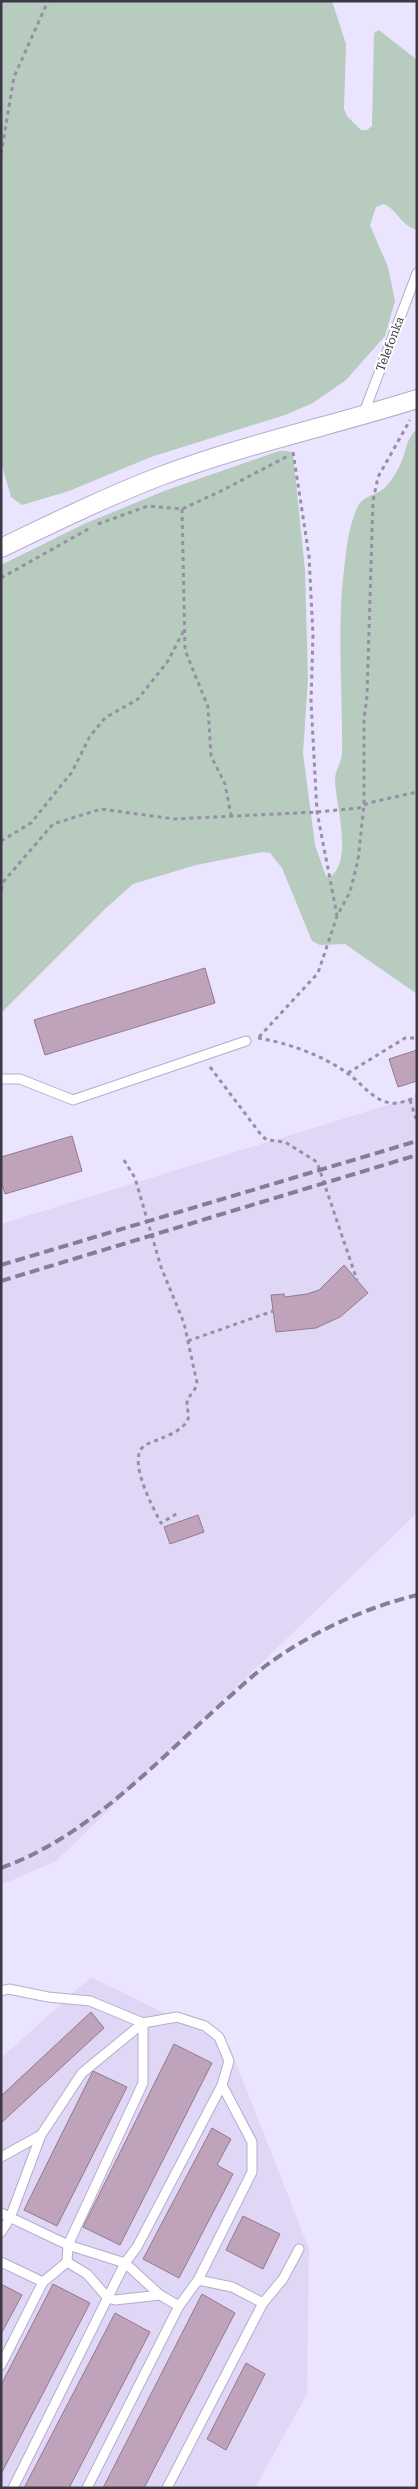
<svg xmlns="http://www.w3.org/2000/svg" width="418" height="2489" viewBox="0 0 418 2489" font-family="'Roboto Serif',serif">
<rect width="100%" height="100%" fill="#ebe4fe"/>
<!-- built -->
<g fill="#e0d7f6">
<path d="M 417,1096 L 417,1513 L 56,1861 L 1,1885 L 1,1224 Z"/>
<path d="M 91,1977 L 229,2045 L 309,2249 L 307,2394 L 255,2488 L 1,2488 L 1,2058 Z"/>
</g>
<!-- green -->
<g fill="#b7ccbf">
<path d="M 1,1 L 332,1 L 346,44 L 344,109 L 347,116 L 361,130 L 367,130 L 372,126 L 374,33 L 379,30 L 417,60 L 417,230 C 399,224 399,211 384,204 L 376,207 L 370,225 L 388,267 L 395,301 L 385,336 L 346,380 L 313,403 L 285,415 L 151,457 L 69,491 L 22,505 L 11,497 L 1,462 Z"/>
<path d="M 417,429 L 417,994 L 345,944 L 320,945 L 312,941 L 282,868 L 270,853 L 263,852 L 196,865 L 133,884 L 105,909 L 1,1013 L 1,565 L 84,524 L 164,491 L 279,451 L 288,451 L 293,454 L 305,570 L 308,679 L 303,753 L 315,845 L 326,876 L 330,877 C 354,860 335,803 335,779 C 335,770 342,762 342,753 C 343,689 336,626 345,561 C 347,542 350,523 358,506 C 363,496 374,496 382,490 C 389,485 394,476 398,469 C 406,456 405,439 417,429 Z"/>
</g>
<!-- building -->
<g fill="#bfa3ba" stroke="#93798e">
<path d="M 205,968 L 215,1003 L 45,1055 L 34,1020 Z"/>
<path d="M 417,1050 L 417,1081 L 398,1087 L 389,1059 Z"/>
<path d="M 72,1136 L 82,1171 L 5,1194 L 1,1180 L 1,1157 Z"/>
<path d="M 344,1265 L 368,1293 L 340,1317 L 316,1328 L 276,1332 L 271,1295 L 284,1294 L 285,1297 L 307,1294 L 319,1290 Z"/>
<path d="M 198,1515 L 204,1532 L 170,1544 L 164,1527 Z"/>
<path d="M 91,2012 L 104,2028 L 1,2123 L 1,2096 Z"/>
<path d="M 174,2044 L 212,2063 L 120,2245 L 83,2227 Z"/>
<path d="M 93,2071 L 127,2087 L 57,2226 L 24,2210 Z"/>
<path d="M 212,2128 L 231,2139 L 217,2165 L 233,2174 L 179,2278 L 143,2259 Z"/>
<path d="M 243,2216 L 280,2234 L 263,2269 L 226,2250 Z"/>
<path d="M 1,2284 L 22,2295 L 1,2334 Z"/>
<path d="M 53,2284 L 90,2303 L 1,2474 L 1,2385 Z"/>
<path d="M 202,2294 L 235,2313 L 144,2488 L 103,2488 Z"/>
<path d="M 115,2313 L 150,2332 L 69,2488 L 24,2488 Z"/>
<path d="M 246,2363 L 265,2374 L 226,2450 L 207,2439 Z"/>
</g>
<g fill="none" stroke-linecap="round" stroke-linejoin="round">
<!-- lane casing -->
<g stroke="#b5accb" stroke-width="11">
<g id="lane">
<path d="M 363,415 L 417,273"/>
<path d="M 1,1079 L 20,1079 L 73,1100 L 246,1041"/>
<path d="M 1,1991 L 9,1989 L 48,1997 L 90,2001 L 143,2023 L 177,2017 L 205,2026 L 219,2037 L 229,2061 L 222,2085 L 137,2247 L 125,2263 L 13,2488"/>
<path d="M 1,2157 L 41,2135 L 82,2073 L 143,2023"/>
<path d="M 1,2213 L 68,2245 L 125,2263 L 160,2295 L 179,2306"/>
<path d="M 1,2232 L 10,2218 L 41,2135"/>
<path d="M 1,2262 L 43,2282"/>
<path d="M 67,2262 L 87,2274 L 108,2298 L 115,2300 L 160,2295"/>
<path d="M 198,2280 L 232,2287 L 263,2303"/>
<path d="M 1,2365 L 43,2282 L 67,2262 L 68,2245 L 143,2083 L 143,2023"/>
<path d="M 87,2488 L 179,2306 L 198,2280 L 252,2172 L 252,2142 L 222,2085"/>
<path d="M 167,2488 L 263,2303 L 283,2279 L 299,2249"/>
</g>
</g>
<!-- street casing -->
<g stroke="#b5accb" stroke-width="20">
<path id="street" d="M 1,548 C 53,523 104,498 158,477 C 242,445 331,426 417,399"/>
</g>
<!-- path -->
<g stroke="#9590a3" stroke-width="3" stroke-dasharray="4 4" stroke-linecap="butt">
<path d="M 1,154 L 14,77 L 48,1"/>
<path d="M 293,452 L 309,556 L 313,635 L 311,701 L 317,812 L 337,915"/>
<path d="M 182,509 L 185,650 L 208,707 L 211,756 L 225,784 L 231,815"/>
<path d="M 98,524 L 148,506 L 182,509 L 221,491 L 288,456"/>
<path d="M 1,578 L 90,528"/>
<path d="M 1,841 L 31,823 L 72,772 L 90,736 L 105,718 L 138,699 L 168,661 L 184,630"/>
<path d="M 1,890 L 4,881 L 53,824 L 101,809 L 174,819 L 317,812 L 359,808 L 368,803 L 417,792"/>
<path d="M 259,1037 L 318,973 L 337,916 L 350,892 L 358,860 L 364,805 L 364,719 L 367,696 L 373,501 L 378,477 L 410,420"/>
<path d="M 258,1038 C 288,1043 322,1055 347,1073 C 361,1082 373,1101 391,1103 C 399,1104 410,1100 417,1096"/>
<path d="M 210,1067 L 262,1136 L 267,1140 L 285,1142 L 317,1162 L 357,1280"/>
<path d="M 348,1073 L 405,1038 L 417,1038"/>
<path d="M 410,1100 L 417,1122"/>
<path d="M 124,1160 L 135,1178 L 161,1267 L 184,1323 L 197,1383 C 196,1391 188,1395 187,1403 C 186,1409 191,1415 187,1421 C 183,1429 170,1435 162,1438 C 156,1441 146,1443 142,1448 C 129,1463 153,1508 161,1523 L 178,1513"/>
<path d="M 188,1341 L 273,1311"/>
</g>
<!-- lane -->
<use href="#lane" stroke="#fff" stroke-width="9"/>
<!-- street -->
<use href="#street" stroke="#fff" stroke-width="18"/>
<!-- rail -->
<g stroke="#837f91" stroke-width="4" stroke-dasharray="10 5" stroke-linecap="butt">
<path d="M 1,1265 L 417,1141"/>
<path d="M 1,1281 L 417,1155"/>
<path d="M 1,1868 C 87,1837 151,1767 218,1707 C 233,1694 248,1679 264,1667 C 310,1633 361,1609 417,1595"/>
</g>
</g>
<g text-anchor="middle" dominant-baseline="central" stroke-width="4" stroke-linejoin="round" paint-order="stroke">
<!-- street labels -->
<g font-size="12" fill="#3c3946" stroke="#fff">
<text transform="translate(390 344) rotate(-69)">Telefonka</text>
</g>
</g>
<!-- border -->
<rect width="418" height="2489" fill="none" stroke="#3c3946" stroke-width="5"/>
</svg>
